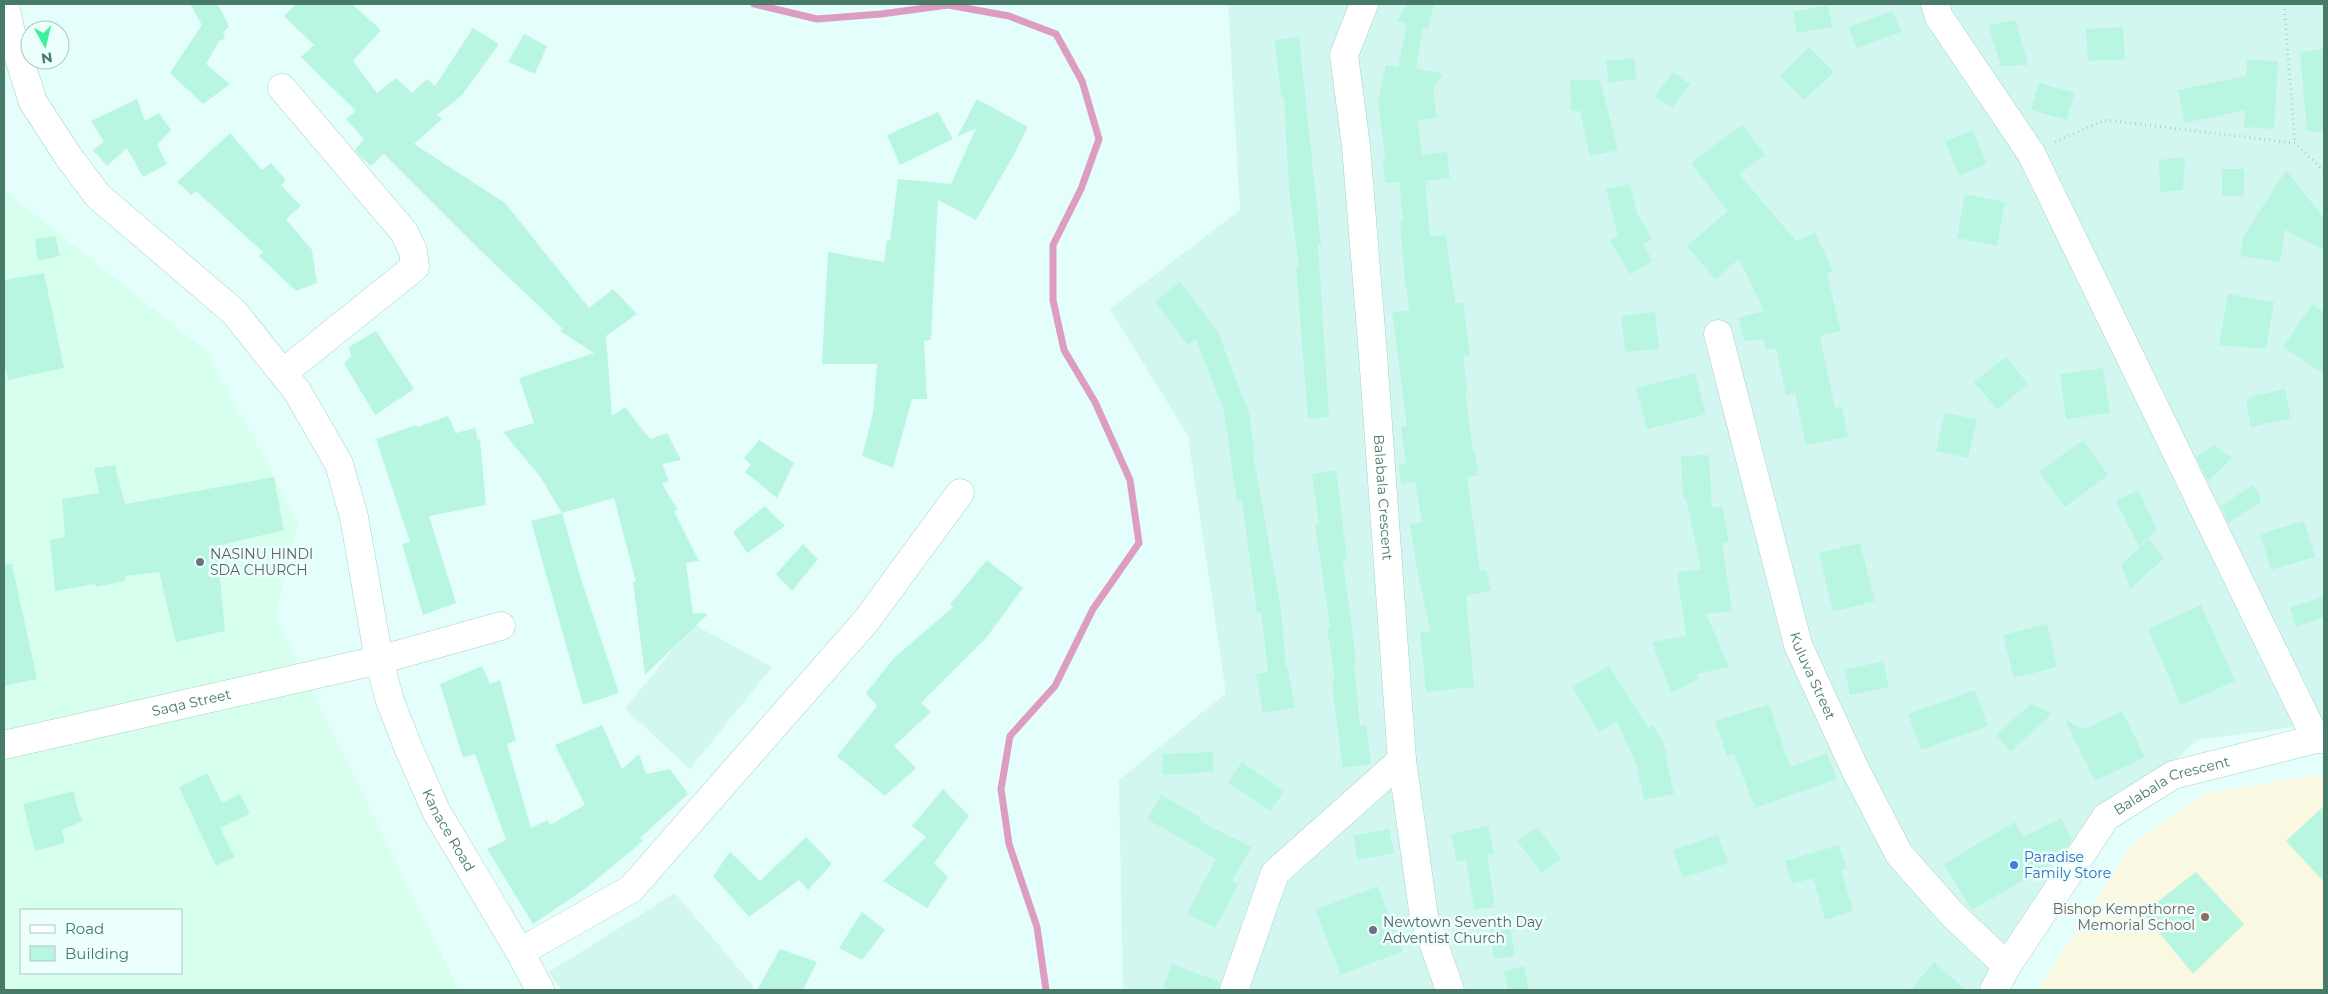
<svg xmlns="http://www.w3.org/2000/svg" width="2328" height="994" viewBox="0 0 2328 994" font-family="Montserrat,sans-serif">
<rect width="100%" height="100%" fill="#e4fefb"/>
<!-- residential -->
<g fill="#d2f7f0">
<path d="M 1228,4 L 2324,4 L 2324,723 L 2197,740 L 2110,821 L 1990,990 L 1123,990 L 1119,780 L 1226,693 L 1188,436 L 1110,309 L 1240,210 Z"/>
<path d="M 693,624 L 772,667 L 690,769 L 625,709 Z"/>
<path d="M 675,893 L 754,987 L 749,990 L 561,990 L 549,972 Z"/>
</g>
<!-- commercial -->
<path fill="#d7ffee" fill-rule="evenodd" d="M 4,190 L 207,352 L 298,522 L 275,616 L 459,990 L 4,990 ZM 21,910 L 181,910 L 181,973 L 21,973 Z"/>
<!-- education -->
<path fill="#fbf8e1" d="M 2324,774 L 2324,990 L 2038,990 L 2132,844 L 2206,793 Z"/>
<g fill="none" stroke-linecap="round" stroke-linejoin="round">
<!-- stream -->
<path stroke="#dd9cc1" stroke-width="7" d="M 754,4 L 817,19 L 881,14 L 948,5 L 1009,16 L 1056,34 L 1082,81 L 1099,139 L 1081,189 L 1053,245 L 1053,300 L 1064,350 L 1095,402 L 1130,480 L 1139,543 L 1093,609 L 1055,686 L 1010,736 L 1001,789 L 1009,844 L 1037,927 L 1046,990"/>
</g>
<!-- building -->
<g fill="#b9f6e2">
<path d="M 190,4 L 218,4 L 229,27 L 223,32 L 225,39 L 219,41 L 206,64 L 230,84 L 203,104 L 170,73 L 202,25 Z"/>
<path d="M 296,4 L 352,4 L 381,30 L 353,61 L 377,93 L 396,78 L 412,93 L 427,79 L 435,86 L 473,28 L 499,44 L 462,95 L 437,115 L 442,119 L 414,144 L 505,203 L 589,308 L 613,289 L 637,314 L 606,336 L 612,416 L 625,407 L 650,439 L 667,433 L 681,460 L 662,464 L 669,481 L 662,484 L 678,510 L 674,511 L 699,561 L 686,563 L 693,613 L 708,614 L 645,675 L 633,582 L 636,582 L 614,498 L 562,513 L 541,478 L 503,432 L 534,423 L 519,378 L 594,353 L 560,331 L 563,329 L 483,253 L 384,154 L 371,166 L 358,154 L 355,150 L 364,139 L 346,119 L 356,111 L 301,57 L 314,45 L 284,16 Z"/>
<path d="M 1407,4 L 1434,4 L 1428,29 L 1423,28 L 1416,68 L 1443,74 L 1433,90 L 1437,118 L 1418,120 L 1422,155 L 1447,152 L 1450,178 L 1425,181 L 1430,236 L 1446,235 L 1455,303 L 1463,302 L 1470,356 L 1463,357 L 1468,390 L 1465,391 L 1473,453 L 1475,452 L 1479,475 L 1467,477 L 1480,571 L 1486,570 L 1491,590 L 1466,596 L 1474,687 L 1426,692 L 1420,632 L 1430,631 L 1416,564 L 1410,524 L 1422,522 L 1415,482 L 1401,484 L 1399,464 L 1406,463 L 1401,427 L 1407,426 L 1392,312 L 1410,310 L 1405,283 L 1400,221 L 1403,221 L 1399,182 L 1385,183 L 1383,160 L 1385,159 L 1378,101 L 1386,65 L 1398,67 L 1407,24 L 1397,21 Z"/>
<path d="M 1828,5 L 1832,27 L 1797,33 L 1793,12 Z"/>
<path d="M 1893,11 L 1901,32 L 1857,48 L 1849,27 Z"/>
<path d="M 2016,20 L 2028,65 L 2001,66 L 1988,25 Z"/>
<path d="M 2123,27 L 2125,59 L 2088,61 L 2086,29 Z"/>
<path d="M 524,34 L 547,46 L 535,74 L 508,62 Z"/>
<path d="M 1299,37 L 1321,245 L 1318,245 L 1329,417 L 1308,419 L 1296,267 L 1299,267 L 1289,191 L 1284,97 L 1281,97 L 1275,40 Z"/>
<path d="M 1809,47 L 1834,72 L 1804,100 L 1780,76 Z"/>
<path d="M 2324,48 L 2324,132 L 2307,131 L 2300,53 Z"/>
<path d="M 1634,58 L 1637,79 L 1609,83 L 1606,61 Z"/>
<path d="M 2247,60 L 2278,61 L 2274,129 L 2244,127 L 2245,110 L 2185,123 L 2178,90 L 2246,76 Z"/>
<path d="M 1673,72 L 1690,84 L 1672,108 L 1655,96 Z"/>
<path d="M 1570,80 L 1600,80 L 1618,150 L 1590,156 L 1580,111 L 1571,111 Z"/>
<path d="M 2039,83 L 2075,93 L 2067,120 L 2031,110 Z"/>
<path d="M 137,99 L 145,121 L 159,113 L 171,130 L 157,145 L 167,164 L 143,177 L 127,148 L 107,166 L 93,150 L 104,142 L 91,121 Z"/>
<path d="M 977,99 L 1028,127 L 1012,158 L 976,220 L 938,200 L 931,340 L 924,341 L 927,399 L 912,399 L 893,468 L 862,456 L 873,413 L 877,364 L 822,364 L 828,252 L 884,262 L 887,240 L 890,240 L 898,179 L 951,184 L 976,128 L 957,137 Z"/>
<path d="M 938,112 L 953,139 L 900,165 L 887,135 Z"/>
<path d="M 1742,125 L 1765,155 L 1739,174 L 1796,241 L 1815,232 L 1833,271 L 1827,274 L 1841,331 L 1820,336 L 1835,408 L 1842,407 L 1848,437 L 1806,445 L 1795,393 L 1786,395 L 1776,348 L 1766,350 L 1764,339 L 1744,341 L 1738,318 L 1764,311 L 1739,259 L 1715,279 L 1687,246 L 1728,211 L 1691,163 Z"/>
<path d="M 1973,130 L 1987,164 L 1959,176 L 1945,141 Z"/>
<path d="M 230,133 L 262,170 L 271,163 L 286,180 L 281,185 L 301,206 L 286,219 L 312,250 L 317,283 L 296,291 L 259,256 L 263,252 L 196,191 L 191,195 L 177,182 Z"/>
<path d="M 2185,157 L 2183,190 L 2160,192 L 2159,160 Z"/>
<rect x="2222" y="169" width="22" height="27"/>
<path d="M 2286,170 L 2324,218 L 2324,250 L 2285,230 L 2280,262 L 2240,256 L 2243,237 Z"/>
<path d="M 1630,184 L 1637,214 L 1652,238 L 1643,244 L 1653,261 L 1630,274 L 1610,240 L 1618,236 L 1606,189 Z"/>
<path d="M 1965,194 L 2005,202 L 1997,246 L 1957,238 Z"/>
<path d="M 55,236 L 60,256 L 38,261 L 35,239 Z"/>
<path d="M 44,273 L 64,368 L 8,380 L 4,363 L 4,280 Z"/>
<path d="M 1180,282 L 1218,332 L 1249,413 L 1255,454 L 1253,454 L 1281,609 L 1286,669 L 1288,669 L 1295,708 L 1263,713 L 1256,674 L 1268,672 L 1261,612 L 1257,613 L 1242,500 L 1237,502 L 1224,411 L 1196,339 L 1188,345 L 1155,302 Z"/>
<path d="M 2228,294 L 2274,302 L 2266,349 L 2219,345 Z"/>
<path d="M 2312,304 L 2324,312 L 2324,374 L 2283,347 Z"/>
<path d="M 1655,312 L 1659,349 L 1625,352 L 1621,316 Z"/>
<path d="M 376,331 L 414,389 L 375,415 L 344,363 L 351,356 L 349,347 Z"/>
<path d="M 2006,357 L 2028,384 L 1997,409 L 1974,382 Z"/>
<path d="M 2103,368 L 2110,413 L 2066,419 L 2060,374 Z"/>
<path d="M 1695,373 L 1706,414 L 1647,429 L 1636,388 Z"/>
<path d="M 2285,389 L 2291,418 L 2251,427 L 2246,403 L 2250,397 Z"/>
<path d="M 1945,412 L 1977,420 L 1968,458 L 1936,451 Z"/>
<path d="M 448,416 L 456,433 L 475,428 L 478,440 L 480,439 L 486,505 L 429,516 L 456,603 L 423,615 L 402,544 L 410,542 L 376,439 L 416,425 L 418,427 Z"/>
<path d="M 759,440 L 794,463 L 777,498 L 745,472 L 751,465 L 744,458 Z"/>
<path d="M 2083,440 L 2108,475 L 2065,507 L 2039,472 Z"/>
<path d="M 2214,445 L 2232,458 L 2208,481 L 2196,457 Z"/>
<path d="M 1709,455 L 1712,508 L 1722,506 L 1729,542 L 1722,544 L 1732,611 L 1706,614 L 1729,667 L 1697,674 L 1699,679 L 1671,693 L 1652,642 L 1686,636 L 1677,572 L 1701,569 L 1686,498 L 1683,498 L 1681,456 Z"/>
<path d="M 115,465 L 125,504 L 274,477 L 284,530 L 217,546 L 225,631 L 176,642 L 159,572 L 125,576 L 125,581 L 96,587 L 95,584 L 55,591 L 50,540 L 65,537 L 62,499 L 99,493 L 94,468 Z"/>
<path d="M 1336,470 L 1347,560 L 1343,561 L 1356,661 L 1354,662 L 1360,726 L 1366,725 L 1371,764 L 1343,768 L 1335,709 L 1332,681 L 1335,680 L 1327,627 L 1330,627 L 1315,524 L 1319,524 L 1312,474 Z"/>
<path d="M 2253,485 L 2260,495 L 2260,502 L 2228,523 L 2221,506 Z"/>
<path d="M 2138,490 L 2157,529 L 2139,547 L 2116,501 Z"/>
<path d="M 765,506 L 785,526 L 747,553 L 733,532 Z"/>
<path d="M 562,513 L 582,582 L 619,693 L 583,705 L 531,521 Z"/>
<path d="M 2304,521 L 2315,557 L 2271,570 L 2260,534 Z"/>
<path d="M 2149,539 L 2164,558 L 2130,589 L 2121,565 Z"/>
<path d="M 1860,543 L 1875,601 L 1833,612 L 1819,553 Z"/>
<path d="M 803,544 L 818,559 L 792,591 L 776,574 Z"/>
<path d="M 987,560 L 1023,588 L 986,638 L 921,703 L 931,712 L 894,746 L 916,768 L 885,796 L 837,756 L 877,706 L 866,693 L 894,658 L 953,607 L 950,604 Z"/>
<path d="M 12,564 L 37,679 L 4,686 L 4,565 Z"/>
<path d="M 2324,596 L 2324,617 L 2296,627 L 2290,608 Z"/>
<path d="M 2201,605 L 2235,681 L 2181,705 L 2148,629 Z"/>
<path d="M 2047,624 L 2057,667 L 2014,678 L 2003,635 Z"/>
<path d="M 1883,661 L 1889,687 L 1850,695 L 1845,670 Z"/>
<path d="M 482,666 L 490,684 L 500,680 L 516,741 L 507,744 L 531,828 L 547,820 L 550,825 L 585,805 L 555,745 L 602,725 L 622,769 L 639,754 L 646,774 L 670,769 L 688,794 L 640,838 L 643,841 L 585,889 L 533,924 L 487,849 L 506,840 L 475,754 L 463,758 L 440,684 Z"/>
<path d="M 1609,666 L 1648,728 L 1654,725 L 1667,752 L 1665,753 L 1674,794 L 1644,800 L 1636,763 L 1617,722 L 1599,732 L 1572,687 Z"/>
<path d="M 1975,690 L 1988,726 L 1921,750 L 1908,714 Z"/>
<path d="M 1769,704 L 1790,767 L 1827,753 L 1837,779 L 1755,808 L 1734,754 L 1727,756 L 1715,721 Z"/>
<path d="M 2031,704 L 2052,714 L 2011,751 L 1996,735 Z"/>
<path d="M 2122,711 L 2145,757 L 2095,781 L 2065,720 L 2084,729 Z"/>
<path d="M 1213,752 L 1213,772 L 1163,775 L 1162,754 Z"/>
<path d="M 1242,762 L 1284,792 L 1270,811 L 1228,782 Z"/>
<path d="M 207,773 L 222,803 L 240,794 L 250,814 L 220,828 L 235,857 L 216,866 L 179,787 Z"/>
<path d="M 943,789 L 969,816 L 934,863 L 948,877 L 927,908 L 883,881 L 926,837 L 912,826 Z"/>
<path d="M 74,791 L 78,810 L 83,821 L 62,830 L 65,843 L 35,851 L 23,804 Z"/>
<path d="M 1161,795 L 1201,818 L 1199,821 L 1252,847 L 1232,881 L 1238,885 L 1215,928 L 1187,914 L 1216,859 L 1147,819 Z"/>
<path d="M 2324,806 L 2324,882 L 2286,841 Z"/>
<path d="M 2061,818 L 2072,839 L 2059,860 L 1972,910 L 1944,864 L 2015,822 L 2024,837 Z"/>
<path d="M 1488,826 L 1494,853 L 1487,854 L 1495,907 L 1474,910 L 1466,859 L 1457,862 L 1451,834 Z"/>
<path d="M 1537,827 L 1561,859 L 1542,873 L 1517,841 Z"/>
<path d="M 1389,829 L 1394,853 L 1358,860 L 1353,836 Z"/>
<path d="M 1718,835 L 1728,863 L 1683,878 L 1673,850 Z"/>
<path d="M 806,837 L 832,864 L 808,890 L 799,880 L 749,917 L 713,876 L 730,852 L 760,881 Z"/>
<path d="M 1839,845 L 1846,868 L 1841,870 L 1853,911 L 1825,920 L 1813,878 L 1792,884 L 1785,861 Z"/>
<path d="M 2196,872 L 2244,924 L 2193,974 L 2143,913 Z"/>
<path d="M 1378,886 L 1403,951 L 1341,975 L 1315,910 Z"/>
<path d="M 862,912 L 885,930 L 862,960 L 839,948 Z"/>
<path d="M 1509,922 L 1515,956 L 1494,959 L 1489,925 Z"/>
<path d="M 780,949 L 817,962 L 803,990 L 757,990 Z"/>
<path d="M 1934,962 L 1966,990 L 1910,990 Z"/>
<path d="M 1172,964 L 1220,982 L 1219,990 L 1163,990 Z"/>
<path d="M 1524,966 L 1529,990 L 1508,990 L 1504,971 Z"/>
</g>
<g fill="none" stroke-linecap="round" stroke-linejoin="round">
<!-- minor casing -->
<g stroke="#a9d1c6" stroke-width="29">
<g id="minor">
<path id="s1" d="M 5,4 L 11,33 L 33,102 L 68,156 L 98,196 L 234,312 L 297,391 L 339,464 L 354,517 L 379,660 L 390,701 L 408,747 L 436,811 L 520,952 L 540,990"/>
<path id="s2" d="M 1364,4 L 1344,55 L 1356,146 L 1373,355 L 1402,760 L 1424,917 L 1450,990"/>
<path d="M 1935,4 L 1939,17 L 2031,153 L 2316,739"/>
<path d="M 282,88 L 404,232 L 413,251 L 415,267 L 284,372"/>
<path id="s3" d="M 1718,334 L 1798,645 L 1855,769 L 1899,854 L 1952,914 L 2007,966"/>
<path id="s4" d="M 4,745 L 379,660 L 501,626"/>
<path d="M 520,952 L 631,889 L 866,621 L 960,493"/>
<path d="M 1234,990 L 1275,873 L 1402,760"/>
<path id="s5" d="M 1994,990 L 2007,966 L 2106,817 L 2173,775 L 2316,739 L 2324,739"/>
</g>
</g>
<!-- path -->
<g stroke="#9cdcc6" stroke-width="3" stroke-dasharray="1 4" stroke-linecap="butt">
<path d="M 2284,4 L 2295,143"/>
<path d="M 2055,142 L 2105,120 L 2295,143 L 2324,171"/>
</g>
<!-- minor -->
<use href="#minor" stroke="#fff" stroke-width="28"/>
</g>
<!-- markers -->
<g fill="#6b7280" stroke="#ecfffd" stroke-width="2">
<circle cx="200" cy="562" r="5"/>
<circle cx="1373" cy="930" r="5"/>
</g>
<circle fill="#3f7fe0" stroke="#ecfffd" stroke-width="2" cx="2014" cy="865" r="5"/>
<circle fill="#8d6e63" stroke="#ecfffd" stroke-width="2" cx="2205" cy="917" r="5"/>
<g text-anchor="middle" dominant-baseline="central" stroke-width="5" stroke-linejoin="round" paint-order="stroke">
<!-- street labels -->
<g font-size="14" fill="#477a67" stroke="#ecfffd">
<text stroke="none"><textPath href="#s2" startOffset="499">Balabala Crescent</textPath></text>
<text stroke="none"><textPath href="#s3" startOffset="355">Kuluva Street</textPath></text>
<text stroke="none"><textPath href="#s4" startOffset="192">Saqa Street</textPath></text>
<text stroke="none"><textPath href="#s5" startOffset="280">Balabala Crescent</textPath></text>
<text stroke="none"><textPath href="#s1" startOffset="965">Kanace Road</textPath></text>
</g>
<!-- worship labels -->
<g font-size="14" fill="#5b616d" stroke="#ecfffd" text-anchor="start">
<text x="210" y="554">NASINU HINDI<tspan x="210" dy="16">SDA CHURCH</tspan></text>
<text x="1383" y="922">Newtown Seventh Day<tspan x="1383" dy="16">Adventist Church</tspan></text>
</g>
<!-- shop labels -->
<g font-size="14" fill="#366cbe" stroke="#ecfffd" text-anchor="start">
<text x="2024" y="857">Paradise<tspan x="2024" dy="16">Family Store</tspan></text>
</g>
<!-- education labels -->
<g font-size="14" fill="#785e54" stroke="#ecfffd" text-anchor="end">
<text x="2195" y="909">Bishop Kempthorne<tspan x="2195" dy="16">Memorial School</tspan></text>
</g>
</g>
<!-- border -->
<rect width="2328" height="994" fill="none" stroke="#477a67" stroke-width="10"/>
<!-- legend -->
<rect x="20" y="909" width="162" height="65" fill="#ecfffd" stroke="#aacac1"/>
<rect x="30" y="925" width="25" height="8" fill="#ffffff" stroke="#aacac1"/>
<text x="65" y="934" font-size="15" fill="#477a67">Road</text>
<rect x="30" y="946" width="25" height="15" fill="#b9f6e2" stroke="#aacac1"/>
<text x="65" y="959" font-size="15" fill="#477a67">Building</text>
<!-- north arrow -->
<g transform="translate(45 45) rotate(172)"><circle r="24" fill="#ecfffd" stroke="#aacac1"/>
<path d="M0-4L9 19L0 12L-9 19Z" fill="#3ef397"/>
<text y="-8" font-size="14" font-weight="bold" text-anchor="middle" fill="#477a67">N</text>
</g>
</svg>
